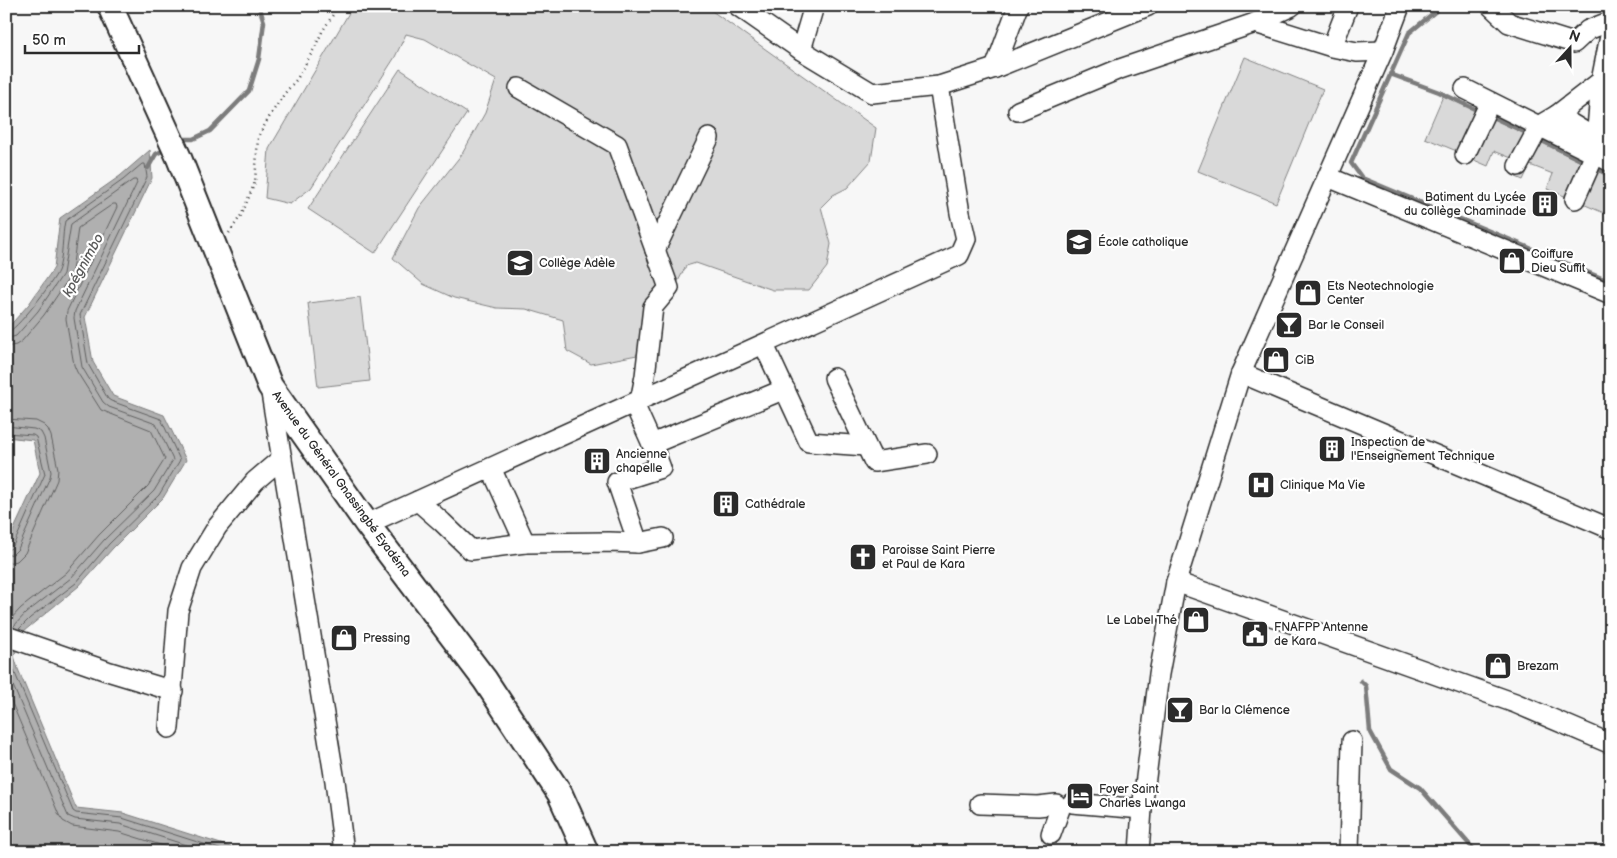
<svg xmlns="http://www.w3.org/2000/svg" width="1617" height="858" viewBox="0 0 1617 858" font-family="'Balsamiq Sans',sans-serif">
<rect width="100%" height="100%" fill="#f7f7f7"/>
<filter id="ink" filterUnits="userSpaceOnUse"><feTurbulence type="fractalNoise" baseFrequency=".02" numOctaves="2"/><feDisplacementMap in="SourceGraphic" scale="10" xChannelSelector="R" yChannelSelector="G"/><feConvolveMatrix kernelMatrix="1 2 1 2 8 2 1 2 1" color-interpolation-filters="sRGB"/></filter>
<g filter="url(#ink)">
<!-- green -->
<g fill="#d9d9d9" stroke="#828282">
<path d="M 353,6 L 705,6 L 876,128 L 871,161 L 847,188 L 833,195 L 821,207 L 831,244 L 827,267 L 809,290 L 773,290 L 696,263 L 686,266 L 671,295 L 644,319 L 637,355 L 591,364 L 567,351 L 563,320 L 526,309 L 497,308 L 454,298 L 423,284 L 393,258 L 419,208 L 462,154 L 485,113 L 496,80 L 425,39 L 406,34 L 395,57 L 311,188 L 290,204 L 265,198 L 269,149 Z"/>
<path d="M 1245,57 L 1323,89 L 1276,203 L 1198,171 Z"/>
<path d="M 400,69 L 467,113 L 375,253 L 308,209 Z"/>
<path d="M 1443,96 L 1481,113 L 1464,154 L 1425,138 Z"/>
<path d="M 1485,115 L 1529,136 L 1514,159 L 1494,151 L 1488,166 L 1467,157 Z"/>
<path d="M 1533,138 L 1587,165 L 1572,199 L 1547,189 L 1553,174 L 1530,165 L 1523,180 L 1516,177 Z"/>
<path d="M 1591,168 L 1611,177 L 1611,216 L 1576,201 Z"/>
<path d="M 360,297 L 370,381 L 318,387 L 308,303 Z"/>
</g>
<!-- water -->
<path fill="#b0b0b0" stroke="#7b7b7b" d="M 150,150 L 152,178 L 85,317 L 93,362 L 113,396 L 164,415 L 186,460 L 163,498 L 113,548 L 79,586 L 24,631 L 14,656 L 18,669 L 76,808 L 123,813 L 246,852 L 6,852 L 6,550 L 15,527 L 40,473 L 33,440 L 6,437 L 6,330 L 29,304 L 54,268 L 60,218 L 120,176 Z"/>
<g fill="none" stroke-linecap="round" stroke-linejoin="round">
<!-- shore -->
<g stroke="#606060" stroke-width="1">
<path d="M 6,333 C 16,332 53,282 58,271 C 63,260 62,234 65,221 L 123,180 L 142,164 L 145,164 L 147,177 L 80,315 L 88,364 L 108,399 L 111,401 L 161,419 L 180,460 L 159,495 L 109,544 L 76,583 L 30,618 L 19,629"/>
<path d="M 6,339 L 16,336 L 38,311 L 63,274 L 71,224 L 133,180 L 136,180 L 137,183 L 75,311 L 74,318 L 82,367 L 103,402 L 109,407 L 156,424 L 173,460 L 154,491 L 104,540 L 71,578 L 26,613 L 13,627"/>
<path d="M 6,347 L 16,345 L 22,341 L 44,315 L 69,278 L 72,271 L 78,228 L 113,204 L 116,204 L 117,207 L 67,311 L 66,319 L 74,365 L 77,372 L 101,410 L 151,430 L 165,459 L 148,486 L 99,535 L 66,573 L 21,608 L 6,624"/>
<path d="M 6,419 L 36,421 L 44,425 L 48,429 L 51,436 L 58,469 L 57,480 L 25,553 L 17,561 L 6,563"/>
<path d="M 6,426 L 34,429 L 41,432 L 44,438 L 51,472 L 50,477 L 18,549 L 13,554 L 6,555"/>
<path d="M 6,433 L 33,435 L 36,437 L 45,474 L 13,546 L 10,549 L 6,549"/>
<path d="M 12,649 L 10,657 L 14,671 L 73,811 L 76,813 L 122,818 L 229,852"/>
<path d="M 6,669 L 68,816 L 75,819 L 120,824 L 208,852"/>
<path d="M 6,689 L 59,815 L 63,821 L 72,826 L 119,832 L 183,852"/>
</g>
<!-- stream -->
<g stroke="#7b7b7b" stroke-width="4.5">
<path d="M 1442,6 L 1409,33 L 1351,163 L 1362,178 L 1611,282"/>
<path d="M 1390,74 L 1439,92 L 1481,112"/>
<path d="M 1488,115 L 1531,135"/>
<path d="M 1538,139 L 1587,163"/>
<path d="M 180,142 L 185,139 L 193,139 L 210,131 L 249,91 L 259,59 L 264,22 L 259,6"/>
<path d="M 1593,167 L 1611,176"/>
<path d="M 148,168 L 156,154 L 166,149"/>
<path d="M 1361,681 L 1366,686 L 1370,731 L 1391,769 L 1420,788 L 1476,852"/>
</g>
<!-- minor casing -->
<g stroke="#2b2b2b" stroke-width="22">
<g id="minor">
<path d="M 738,6 L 801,50 L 872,93 L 939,86 L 995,68 L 1148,6"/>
<path d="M 1491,6 L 1509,23 L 1574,43 L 1588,30 L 1611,21"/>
<path d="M 1255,23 L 1332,47 L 1357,52 L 1383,51"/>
<path d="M 1332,47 L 1348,6"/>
<path d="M 801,50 L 814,6"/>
<path d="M 995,68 L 1018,6"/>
<path d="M 519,88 L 617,145 L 669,288 L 653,307 L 645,376 L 640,401"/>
<path d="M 1465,89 L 1611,162"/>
<path d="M 1018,111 L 1117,70 L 1255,23 L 1292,6"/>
<path d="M 1557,115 L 1585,132 L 1595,147 L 1611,146"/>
<path d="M 1465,155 L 1490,102"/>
<path d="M 1518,166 L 1540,125 L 1557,115 L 1601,81 L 1605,87"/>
<path d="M 1328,177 L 1611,294"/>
<path d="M 1575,199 L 1595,154 L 1601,81 L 1611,31"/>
<path d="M 655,250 L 709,138"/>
<path d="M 764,345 L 809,442 L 866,446"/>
<path d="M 1241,373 L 1611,529"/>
<path d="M 834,378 L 874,462 L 927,454"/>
<path d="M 270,387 L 335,781 L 344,852"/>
<path d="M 634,404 L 652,444 L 785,389"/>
<path d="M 652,444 L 661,468 L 617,482 L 638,543 L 663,538"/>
<path d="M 491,468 L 525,543 L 609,542 L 638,543"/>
<path d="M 418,501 L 442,522 L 471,550 L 525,543"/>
<path d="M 367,524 L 959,255 L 966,239 L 960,213 L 939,86"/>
<path d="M 1176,582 L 1515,703 L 1611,744"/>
<path d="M 6,636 L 107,671 L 173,691"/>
<path d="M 169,728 L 178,611 L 192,568 L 217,527 L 255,481 L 282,458"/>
<path d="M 1072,803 L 1142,809"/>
<path d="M 980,804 L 1038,806 L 1056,804"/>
<path d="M 1051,834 L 1060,809"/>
<path d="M 1139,852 L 1142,809 L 1159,674 L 1176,582 L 1241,373 L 1383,51 L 1400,6"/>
<path d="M 1349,852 L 1352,741"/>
</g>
</g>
<!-- major casing -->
<g stroke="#2b2b2b" stroke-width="28">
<path id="major" d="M 110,6 L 179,158 L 270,386 L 367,524 L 485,680 L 560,794 L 586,852"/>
</g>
<!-- path -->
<path stroke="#2b2b2b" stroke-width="2.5" stroke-dasharray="1 4" stroke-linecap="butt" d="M 229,233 L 242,214 L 255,182 L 258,137 L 271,114 L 285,93 L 297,79 L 314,49 L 322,32 L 334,13 L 337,6"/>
<!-- minor -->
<use href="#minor" stroke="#fff" stroke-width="19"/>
<!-- major -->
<use href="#major" stroke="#fff" stroke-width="24"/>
</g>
</g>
<!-- icons -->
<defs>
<g id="building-square" transform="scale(1.4375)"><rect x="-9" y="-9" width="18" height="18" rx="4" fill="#2b2b2b" stroke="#fff"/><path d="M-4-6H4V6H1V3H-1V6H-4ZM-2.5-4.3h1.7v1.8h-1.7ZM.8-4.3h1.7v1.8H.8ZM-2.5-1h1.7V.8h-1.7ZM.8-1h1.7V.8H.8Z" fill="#fff"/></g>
<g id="school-square" transform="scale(1.4375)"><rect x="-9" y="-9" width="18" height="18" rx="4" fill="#2b2b2b" stroke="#fff"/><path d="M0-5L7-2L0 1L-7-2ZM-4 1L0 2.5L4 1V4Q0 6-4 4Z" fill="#fff"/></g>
<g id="shop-square" transform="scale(1.4375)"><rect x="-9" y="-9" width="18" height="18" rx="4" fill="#2b2b2b" stroke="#fff"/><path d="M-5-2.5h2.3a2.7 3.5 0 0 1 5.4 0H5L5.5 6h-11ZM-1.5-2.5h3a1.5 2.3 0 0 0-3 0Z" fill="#fff"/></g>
<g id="bar-square" transform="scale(1.4375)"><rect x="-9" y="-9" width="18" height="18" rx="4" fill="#2b2b2b" stroke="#fff"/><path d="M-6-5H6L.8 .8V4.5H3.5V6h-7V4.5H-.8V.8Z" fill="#fff"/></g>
<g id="hospital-square" transform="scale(1.4375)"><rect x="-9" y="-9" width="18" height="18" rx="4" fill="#2b2b2b" stroke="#fff"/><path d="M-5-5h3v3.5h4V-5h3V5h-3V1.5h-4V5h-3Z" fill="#fff"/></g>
<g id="church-square" transform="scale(1.4375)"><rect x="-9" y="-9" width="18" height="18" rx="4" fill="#2b2b2b" stroke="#fff"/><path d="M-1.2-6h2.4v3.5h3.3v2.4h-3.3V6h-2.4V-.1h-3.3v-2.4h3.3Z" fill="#fff"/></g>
<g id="civic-square" transform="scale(1.4375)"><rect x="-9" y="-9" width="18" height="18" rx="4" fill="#2b2b2b" stroke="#fff"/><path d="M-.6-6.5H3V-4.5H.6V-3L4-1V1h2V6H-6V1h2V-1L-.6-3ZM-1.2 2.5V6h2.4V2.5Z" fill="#fff"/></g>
<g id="hotel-square" transform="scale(1.4375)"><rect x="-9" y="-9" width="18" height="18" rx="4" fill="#2b2b2b" stroke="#fff"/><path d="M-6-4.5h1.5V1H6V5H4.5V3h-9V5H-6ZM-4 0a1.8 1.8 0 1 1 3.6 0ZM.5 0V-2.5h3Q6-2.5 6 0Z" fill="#fff"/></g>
</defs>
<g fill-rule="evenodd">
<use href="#building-square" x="1545" y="204"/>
<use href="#school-square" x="1079" y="242"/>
<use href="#shop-square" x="1512" y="261"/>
<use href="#school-square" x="520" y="263"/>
<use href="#shop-square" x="1308" y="293"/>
<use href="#bar-square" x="1289" y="325"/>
<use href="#shop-square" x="1276" y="360"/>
<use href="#building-square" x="1332" y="449"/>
<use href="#building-square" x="597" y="461"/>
<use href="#hospital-square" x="1261" y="485"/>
<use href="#building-square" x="726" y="504"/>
<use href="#church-square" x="863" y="557"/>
<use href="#shop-square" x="1196" y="620"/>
<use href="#civic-square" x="1255" y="634"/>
<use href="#shop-square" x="344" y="638"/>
<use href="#shop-square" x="1498" y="666"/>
<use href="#bar-square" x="1180" y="710"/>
<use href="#hotel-square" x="1080" y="796"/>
</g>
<g text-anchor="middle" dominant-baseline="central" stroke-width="4.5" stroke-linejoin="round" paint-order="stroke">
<!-- poi labels -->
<g font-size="12" fill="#2b2b2b" stroke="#fff" text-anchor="start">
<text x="1526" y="197" text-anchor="end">Batiment du Lycée<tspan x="1526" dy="14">du collège Chaminade</tspan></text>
<text x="1098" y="242">École catholique</text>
<text x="1531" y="254">Coiffure<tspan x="1531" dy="14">Dieu Suffit</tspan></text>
<text x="539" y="263">Collège Adèle</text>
<text x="1327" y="286">Ets Neotechnologie<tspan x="1327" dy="14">Center</tspan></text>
<text x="1308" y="325">Bar le Conseil</text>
<text x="1295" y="360">CiB</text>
<text x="1351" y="442">Inspection de<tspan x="1351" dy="14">l'Enseignement Technique</tspan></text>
<text x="616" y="454">Ancienne<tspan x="616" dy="14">chapelle</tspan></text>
<text x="1280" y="485">Clinique Ma Vie</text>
<text x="745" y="504">Cathédrale</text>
<text x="882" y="550">Paroisse Saint Pierre<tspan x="882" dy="14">et Paul de Kara</tspan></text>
<text x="1177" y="620" text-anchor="end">Le Label Thé</text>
<text x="1274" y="627">FNAFPP Antenne<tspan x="1274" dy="14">de Kara</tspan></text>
<text x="363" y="638">Pressing</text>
<text x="1517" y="666">Brezam</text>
<text x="1199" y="710">Bar la Clémence</text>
<text x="1099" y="789">Foyer Saint<tspan x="1099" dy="14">Charles Lwanga</tspan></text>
</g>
<!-- street labels -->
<g font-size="12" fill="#2b2b2b" stroke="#fff">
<text transform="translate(341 484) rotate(54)">Avenue du Général Gnassingbé Eyadéma</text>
</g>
<!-- water labels -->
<g font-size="14" font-style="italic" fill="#5a5a5a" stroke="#fff">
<text transform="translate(83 265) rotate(-61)">kpégnimbo</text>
</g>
</g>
<!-- margin -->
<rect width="1617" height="858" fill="none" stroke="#fff" stroke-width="25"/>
<rect x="12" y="12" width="1592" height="833" fill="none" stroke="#2b2b2b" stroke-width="2" filter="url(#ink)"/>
<!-- north arrow -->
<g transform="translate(1570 48) rotate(21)" stroke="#ffffff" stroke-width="4" paint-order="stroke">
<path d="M0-4L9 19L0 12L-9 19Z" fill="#2b2b2b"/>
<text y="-8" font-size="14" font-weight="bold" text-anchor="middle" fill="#2b2b2b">N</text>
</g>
<!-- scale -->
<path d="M25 45v8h114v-8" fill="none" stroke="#2b2b2b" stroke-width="2.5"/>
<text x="32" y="45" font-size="15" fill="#2b2b2b" stroke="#ffffff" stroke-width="4" paint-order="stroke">50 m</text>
</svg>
